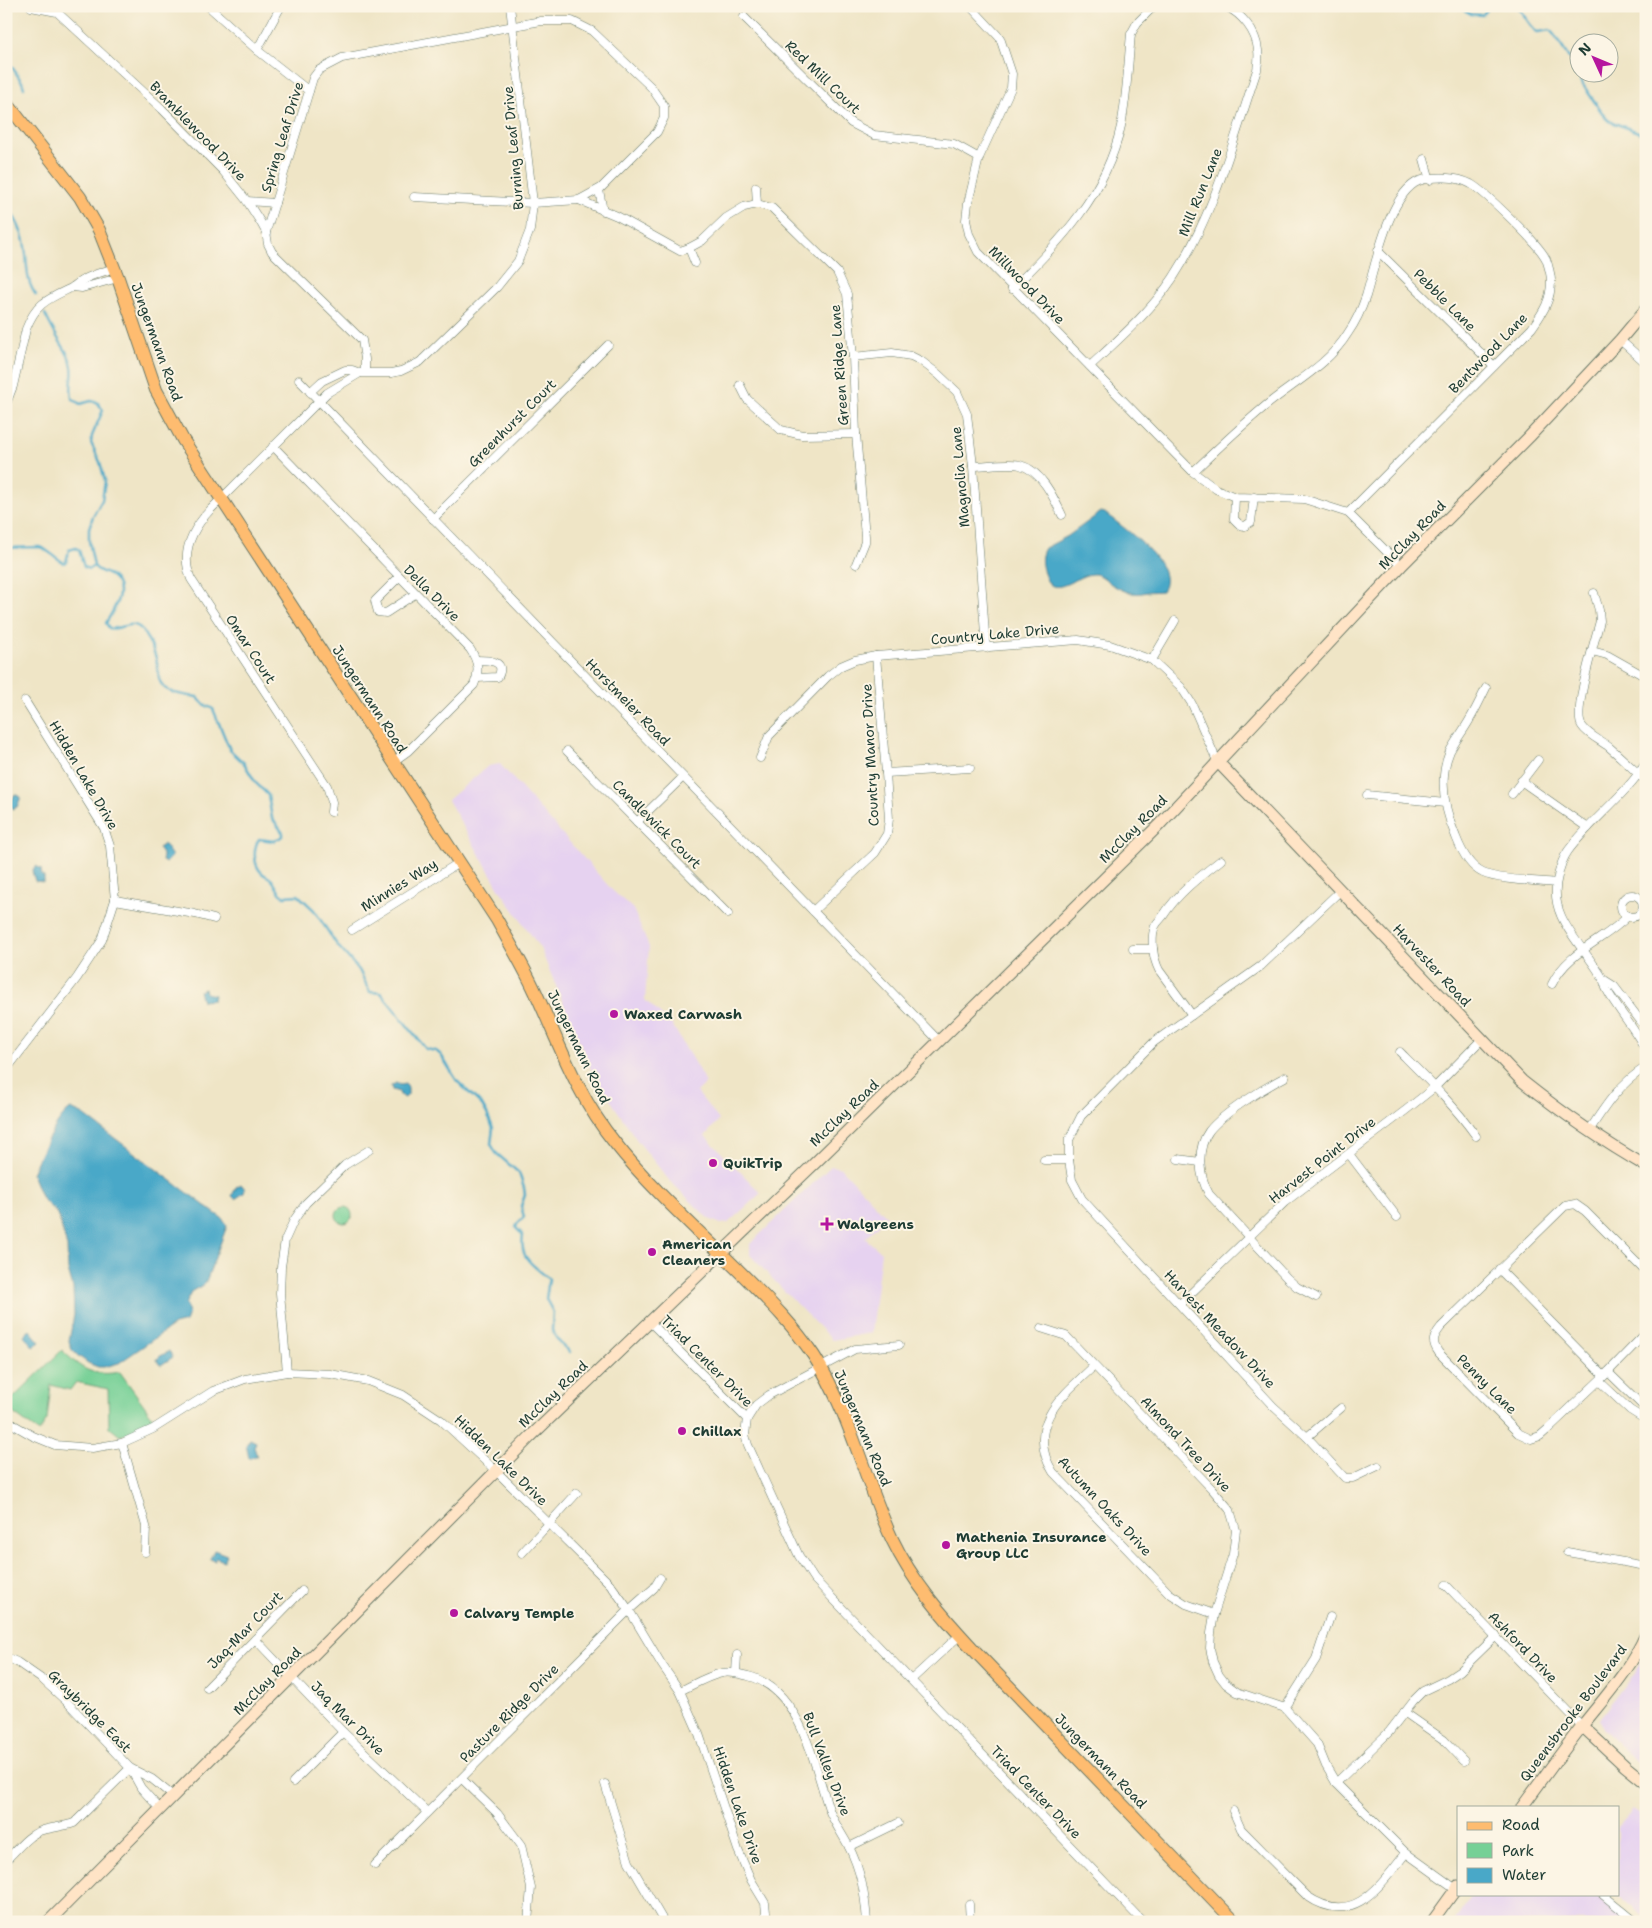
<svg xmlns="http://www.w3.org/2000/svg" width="1652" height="1928" viewBox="0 0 1652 1928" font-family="'Shantell Sans',sans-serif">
<rect width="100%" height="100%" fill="#fcf5e5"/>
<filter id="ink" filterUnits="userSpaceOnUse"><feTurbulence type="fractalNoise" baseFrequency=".02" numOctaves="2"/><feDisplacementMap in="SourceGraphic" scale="10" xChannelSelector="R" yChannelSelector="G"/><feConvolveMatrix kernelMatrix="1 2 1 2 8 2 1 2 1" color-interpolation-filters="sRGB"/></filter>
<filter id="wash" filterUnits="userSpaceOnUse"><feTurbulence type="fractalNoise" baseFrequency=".0096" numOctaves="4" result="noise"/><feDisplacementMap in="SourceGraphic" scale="20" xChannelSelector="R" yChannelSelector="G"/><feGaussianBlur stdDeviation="1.12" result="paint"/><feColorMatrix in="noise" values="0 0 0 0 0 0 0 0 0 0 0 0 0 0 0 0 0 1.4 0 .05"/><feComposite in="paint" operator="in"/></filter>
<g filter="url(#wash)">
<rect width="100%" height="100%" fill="#efe5c6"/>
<!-- built -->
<g fill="#e6d2f0">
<path d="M 500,764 L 613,891 L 633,909 L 649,947 L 645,1000 L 673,1026 L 706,1083 L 697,1092 L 719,1120 L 705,1136 L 761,1193 L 728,1223 L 721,1224 L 709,1219 L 668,1179 L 637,1140 L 593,1074 L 540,948 L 500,890 L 448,800 L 488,766 Z"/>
<path d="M 831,1166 L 841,1168 L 887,1217 L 865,1238 L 881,1252 L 871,1333 L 832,1340 L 803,1311 L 750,1255 L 750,1244 Z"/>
<path d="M 1646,1651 L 1646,1769 L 1602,1728 L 1599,1719 L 1638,1667 Z"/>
<path d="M 1633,1810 L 1646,1819 L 1646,1918 L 1616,1894 L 1618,1894 L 1618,1827 Z"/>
<path d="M 1473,1894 L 1595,1894 L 1630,1922 L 1454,1922 Z"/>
</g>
<!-- green -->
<g fill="#76d096" stroke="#4a8665">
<circle cx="344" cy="1215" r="8"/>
<path d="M 62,1350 C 81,1369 92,1377 120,1372 L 154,1419 L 139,1429 L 120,1436 L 109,1427 L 108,1389 L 76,1382 L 70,1390 L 51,1385 L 47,1420 L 39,1432 L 6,1408 L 6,1405 Z"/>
</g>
<!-- water -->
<g fill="#49a8c8" stroke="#34727e">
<path d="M 1101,512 L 1105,513 C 1122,527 1180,565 1162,591 C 1157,592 1152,591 1147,592 C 1133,596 1123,591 1111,584 C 1106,580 1102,575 1095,574 C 1077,572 1052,604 1044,573 C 1041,564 1040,556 1045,548 L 1068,536 Z"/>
<path d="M 16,794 L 21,797 L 17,807 L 13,809 L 10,805 L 14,795 Z"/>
<path d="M 164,844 L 172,856 L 166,863 L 162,861 L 163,856 L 158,848 Z"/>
<path d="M 36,866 L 41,869 L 42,876 L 44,877 L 44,882 L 35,881 L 32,871 Z"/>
<path d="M 205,989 L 206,993 L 214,995 L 213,1000 L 202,1001 L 199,991 Z"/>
<path d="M 396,1083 L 400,1085 L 405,1084 L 408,1087 L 408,1095 L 405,1098 L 400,1095 L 399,1092 L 392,1090 L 391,1086 Z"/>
<path d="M 71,1109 L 84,1115 L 216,1214 L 222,1218 L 227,1226 L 205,1284 L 192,1291 L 185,1304 C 189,1311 190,1313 186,1322 L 174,1325 L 119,1363 L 104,1367 L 98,1367 L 88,1363 L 77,1355 L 72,1350 L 69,1341 L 74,1315 L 73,1288 L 68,1270 L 67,1247 L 59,1218 L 56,1212 L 42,1199 L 32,1174 C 37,1160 57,1116 71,1109 Z"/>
<path d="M 241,1184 L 245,1189 L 244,1193 L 235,1199 L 232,1196 L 236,1187 Z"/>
<path d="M 30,1330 L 40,1342 L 33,1347 L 24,1335 Z"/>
<path d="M 169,1351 L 173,1357 L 161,1365 L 159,1364 L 157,1360 L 159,1357 Z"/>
<path d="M 250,1439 L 256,1442 L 254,1447 L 257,1456 L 249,1458 L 246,1445 Z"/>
<path d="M 214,1550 L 227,1555 L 224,1561 L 216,1558 L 215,1561 L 210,1559 Z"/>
</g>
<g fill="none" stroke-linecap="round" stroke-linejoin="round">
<!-- stream -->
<g stroke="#49a8c8" stroke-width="2.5">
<path d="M 1457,6 L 1471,14 L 1482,15 L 1490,6"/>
<path d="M 1517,6 L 1535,31 L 1538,32 L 1550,30 L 1555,36 L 1579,74 L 1583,85 L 1605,117 L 1609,121 L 1646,135"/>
<path d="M 6,58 L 22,82 L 24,88"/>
<path d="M 6,204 C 15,217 23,231 25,247 C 28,265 25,280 36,295"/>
<path d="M 6,548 L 39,547 L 43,548 L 64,563 L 66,562 L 69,550 L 76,548 L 79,550 L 84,567 L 89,569 L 94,566 L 89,541 L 89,528 L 93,516 L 102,500 L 105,481 L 100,462 L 91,443 L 92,436 L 103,410 L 97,402 L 91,401 L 80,404 L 72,398 C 69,385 74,377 72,367 C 70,354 62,346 56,335 C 52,328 48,321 45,314"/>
<path d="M 94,566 C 98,572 105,572 111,576 C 128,589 114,609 106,623 L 109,628 C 119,631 130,620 139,627 C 143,630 145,636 148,640 C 170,675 140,691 197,697 L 205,705 L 213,709 L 230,750 L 244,763 L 255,782 L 268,795 L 272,818 L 283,833 L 283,836 L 274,841 L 259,839 C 253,848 253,865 262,873 C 265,876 270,877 272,880 C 277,886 277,892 284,896 L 298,895 L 314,910 L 337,945 L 359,970 L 370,992 L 381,993 L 426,1049 L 436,1051 L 441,1055 L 457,1081 L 482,1105 L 487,1114 L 493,1128 L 491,1144 L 496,1153 L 519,1173 L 524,1188 L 525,1195 L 521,1206 L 524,1217 L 517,1224 L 516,1228 L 523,1235 C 519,1260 534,1265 549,1279 L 546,1299 L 553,1312 L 552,1330 L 555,1336 L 560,1343 L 570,1352"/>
</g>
</g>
</g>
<g filter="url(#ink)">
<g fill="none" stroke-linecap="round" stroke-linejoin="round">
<!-- street casing -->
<g stroke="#687867" stroke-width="9">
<g id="street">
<path d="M 208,6 L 257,50 L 309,91"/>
<path d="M 970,6 L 1000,38 L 1012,74 L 1011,88 L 979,158 L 968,203 L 966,220 L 969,234 L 978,252 L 1193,472 L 1216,489 L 1235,497 L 1304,499 L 1348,513 L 1401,566"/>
<path d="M 31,7 L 57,12 L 162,109 L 223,171 L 247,201 L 261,223 L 266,232 L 268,244 L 272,252 L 362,340 L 365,359 L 365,372"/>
<path d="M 744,17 L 851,123 L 874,135 L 954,144 L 979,158"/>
<path d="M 257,50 L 281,6"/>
<path d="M 1424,159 L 1430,180"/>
<path d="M 756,187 L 757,204"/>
<path d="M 599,190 L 603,211"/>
<path d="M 579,200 L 617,216 L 680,251 L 689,248 L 702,241 L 726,218 L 744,207 L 757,204 L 772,208 L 837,272 L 847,294 L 853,357 L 856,434 L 865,536 L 865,542 L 856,564"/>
<path d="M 247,201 L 275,203"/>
<path d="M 266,232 L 313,78 L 319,70 L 342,58 L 541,21 L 572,21 L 592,31 L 651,87 L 664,106 L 664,118 L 657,132 L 601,188 L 579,200 L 533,203 L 414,197"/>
<path d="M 689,248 L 695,263"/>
<path d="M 1378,251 L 1494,366"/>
<path d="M 73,287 L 82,288 L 118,278"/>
<path d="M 1012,289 C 1060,241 1106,195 1121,126 C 1127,96 1128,65 1131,34 L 1137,23 L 1154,6"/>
<path d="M 1620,340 L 1646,363"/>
<path d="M 853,357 L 892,353 L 911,356 L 921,361 L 938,374 L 957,392 L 967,414 L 973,466 L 986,648"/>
<path d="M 1090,366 C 1119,339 1151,311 1173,278 C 1214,215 1233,141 1257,70 C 1258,64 1259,56 1258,50 C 1256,31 1242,14 1225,6"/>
<path d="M 299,380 L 939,1041"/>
<path d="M 740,385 L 747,399 L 781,430 L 802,435 L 856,434"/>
<path d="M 310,392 L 322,381 L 345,370 L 352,370 L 360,373 L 391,373 L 401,371 L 420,362 L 497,287 L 518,261 L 530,230 L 533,203 L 510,6"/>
<path d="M 6,404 L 13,386 L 26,329 C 36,303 48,299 71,288 C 75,286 77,283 81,281 C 91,275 103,272 114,268"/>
<path d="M 273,446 L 470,649 C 478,661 480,671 474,685 L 408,751 L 394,761"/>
<path d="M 973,466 C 986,466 1008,462 1020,465 C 1041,470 1054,498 1062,515"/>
<path d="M 1193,472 C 1216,450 1239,428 1263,408 C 1291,384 1328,366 1348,333 C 1355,323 1362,308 1366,296 C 1375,267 1389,193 1419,181 C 1434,176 1456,176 1471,184 C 1486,193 1538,243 1546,259 C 1548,264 1551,275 1551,281 C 1551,301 1543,312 1532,328 L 1348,513"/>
<path d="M 1235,497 L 1234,519 L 1240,525 L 1245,526 L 1251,522 L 1254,497"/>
<path d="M 433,519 L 608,345"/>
<path d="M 399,577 L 375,601 L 378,612 L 386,613 L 415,594"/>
<path d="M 1594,593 L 1599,610 L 1600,621 C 1595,640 1572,713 1582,726 C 1588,735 1600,740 1609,747 C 1622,758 1634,770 1646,781"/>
<path d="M 1592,651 L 1607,655 L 1646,677"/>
<path d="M 476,660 C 488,660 507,660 498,677 L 477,678"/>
<path d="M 1152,660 L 1175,621"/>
<path d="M 1486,688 C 1481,698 1476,709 1470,719 C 1464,730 1456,740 1450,751 C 1438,779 1445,811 1456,837 C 1461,850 1470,867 1483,873 C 1498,880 1538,881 1556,883"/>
<path d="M 567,751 L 728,914"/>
<path d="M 760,758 L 769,736 L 828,676 L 841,666 L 855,660 L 876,656 L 1078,640 L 1110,645 L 1152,660 L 1181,687 L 1192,704 L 1217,761"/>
<path d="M 1646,763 C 1625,796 1591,820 1568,851 C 1563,858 1560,867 1558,876 C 1546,918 1585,946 1603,979 C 1605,983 1605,987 1607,990 C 1618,1011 1636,1029 1646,1051"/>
<path d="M 886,773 L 970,768"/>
<path d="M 1521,781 L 1588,828"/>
<path d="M 1512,794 L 1538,760"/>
<path d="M 1367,795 L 1445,803"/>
<path d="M 331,812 L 332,802 L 327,786 L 191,579 C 180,553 192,529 211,509 L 327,393 L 360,373"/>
<path d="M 637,822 L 683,777"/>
<path d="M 1341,890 L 1261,966 L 1154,1042 L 1081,1116 L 1069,1140 L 1069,1160 L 1072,1180 L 1082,1199 L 1273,1406 L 1307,1437 L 1345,1478 L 1353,1478 L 1378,1466"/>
<circle cx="1632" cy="906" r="11"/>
<path d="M 115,900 L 195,914 L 214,919"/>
<path d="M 813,911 L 875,853 L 887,834 L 889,819 L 886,773 L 876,656"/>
<path d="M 352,930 L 460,862"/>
<path d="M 1133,949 L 1153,949"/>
<path d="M 1603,979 L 1614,986 L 1646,1028"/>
<path d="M 1552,984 C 1568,951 1604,941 1628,916"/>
<path d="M 1192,1015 L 1159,970 C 1153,958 1151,942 1154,929 C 1155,924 1160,920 1163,916 C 1178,893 1199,877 1221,860"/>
<path d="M 1400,1052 C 1426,1078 1454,1105 1476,1136"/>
<path d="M 6,1070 L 77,978 L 102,940 L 115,900 L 110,846 L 104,828 L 25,701"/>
<path d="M 1285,1077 C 1264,1088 1223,1113 1209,1131 C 1196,1149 1199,1176 1209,1194 L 1287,1278 L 1297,1287 L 1316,1297"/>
<path d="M 1589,1131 C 1605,1106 1620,1083 1646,1067"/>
<path d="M 1349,1154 L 1397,1217"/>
<path d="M 1178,1159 L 1200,1162"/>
<path d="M 1044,1160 L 1069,1160"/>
<path d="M 1499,1269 L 1604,1376"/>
<path d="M 1646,1272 L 1585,1211 L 1575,1204 L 1565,1206 L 1441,1327 C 1433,1337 1431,1342 1439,1353 L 1518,1433 L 1531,1439 L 1540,1436 L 1548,1429 L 1604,1376 L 1646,1333"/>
<path d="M 1180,1304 L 1285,1202 L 1406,1110 L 1435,1087 L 1482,1039"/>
<path d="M 649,1321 L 747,1419"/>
<path d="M 1041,1328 L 1066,1336 L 1212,1489 L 1230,1510 L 1236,1530 L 1233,1554 L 1214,1614 L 1211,1633 L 1210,1648 L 1213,1662 L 1219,1675 L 1226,1684 L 1237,1692 L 1285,1708 L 1317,1744 L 1326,1766 L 1336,1783 L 1406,1853 L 1456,1889"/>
<path d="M 899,1345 L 855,1349 L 769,1395 L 756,1405 L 747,1419 L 745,1435 L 748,1445 L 799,1556 L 814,1579 L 1143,1922"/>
<path d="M 1094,1366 C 1063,1395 1024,1425 1053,1472 L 1169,1593 L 1186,1604 L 1214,1614"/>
<path d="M 287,1372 L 280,1293 L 281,1267 L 285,1240 L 294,1220 L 306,1203 L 345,1165 L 369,1150"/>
<path d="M 1608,1372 L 1646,1409"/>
<path d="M 1599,1381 L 1630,1410 L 1646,1420"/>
<path d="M 6,1418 L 14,1425 L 33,1436 L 55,1445 L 92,1448 L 122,1443 L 153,1429 L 213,1391 L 245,1379 L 287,1372 L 330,1374 L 368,1381 L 403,1395 L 441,1420 L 496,1471 L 610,1584 L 629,1610 L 662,1665 L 680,1691 L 699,1734 L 738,1850 L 751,1880 L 765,1903 L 767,1922"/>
<path d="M 1307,1437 L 1341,1408"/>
<path d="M 122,1443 L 146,1526 L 145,1552"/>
<path d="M 1567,1552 L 1646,1566"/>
<path d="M 522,1553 L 577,1493"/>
<path d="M 1446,1585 L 1582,1726"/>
<path d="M 255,1639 L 343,1732 L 427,1812"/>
<path d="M 6,1657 L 17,1662 L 43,1680 L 66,1701 L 130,1768 L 141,1788 L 160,1809"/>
<path d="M 736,1673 L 737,1655"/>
<path d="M 911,1680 L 960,1635"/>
<path d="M 207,1688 L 302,1591"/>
<path d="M 680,1691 C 693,1685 707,1676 722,1673 C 730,1671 740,1674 748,1676 C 802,1689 814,1767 830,1812 C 835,1824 842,1834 848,1845 C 861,1870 865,1894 867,1922"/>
<path d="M 1285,1708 L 1316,1659 L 1330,1617"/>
<path d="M 1404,1712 L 1444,1740 L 1464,1761"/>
<path d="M 130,1768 L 152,1779 L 173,1796"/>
<path d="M 462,1779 L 497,1813 L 521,1845 L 531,1888 L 528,1922"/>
<path d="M 293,1782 L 343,1732"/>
<path d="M 1336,1783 L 1389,1732 L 1413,1701 L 1423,1691 L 1448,1679 L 1460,1671 L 1496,1636"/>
<path d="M 605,1784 L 629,1862 L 664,1922"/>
<path d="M 1233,1811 L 1241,1829 L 1307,1896 C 1353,1928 1380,1886 1406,1853"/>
<path d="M 849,1847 L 898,1823"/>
<path d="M 6,1860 C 17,1850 28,1834 43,1830 C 53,1827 63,1827 74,1823 L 130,1768"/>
<path d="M 375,1865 L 629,1610 L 654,1588 L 660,1578"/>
<path d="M 1602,1894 L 1636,1922"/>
<path d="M 969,1904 L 970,1922"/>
</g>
</g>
<!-- secondary casing -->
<g stroke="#687867" stroke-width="13">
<g id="secondary">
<path d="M 1217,761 L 1522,1081 C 1561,1112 1602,1141 1646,1166"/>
<path d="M 1582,1726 L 1625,1766 L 1646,1783"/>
<path d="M 1522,1807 C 1542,1780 1561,1753 1582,1726 C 1605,1697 1631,1669 1646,1634"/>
<path d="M 48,1922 L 530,1437 L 817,1161 L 1158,826 L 1401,566 L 1529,437 L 1620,340 L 1646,309"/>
<path d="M 1432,1922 L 1458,1886"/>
</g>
</g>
<!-- primary casing -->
<g stroke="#687867" stroke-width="14">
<path id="primary" d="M 6,102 L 80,197 L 99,230 L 118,278 L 156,390 L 183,440 L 497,920 C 510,944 524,967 535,991 C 559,1043 578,1098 615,1143 C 653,1191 701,1233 744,1276 C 770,1302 794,1326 814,1356 C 850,1412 864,1479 892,1539 C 912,1581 942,1616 973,1649 L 1235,1922"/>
</g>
<!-- street -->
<use href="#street" stroke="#fff" stroke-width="8"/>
<!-- secondary -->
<use href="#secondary" stroke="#ffe4c6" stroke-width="11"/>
<!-- primary -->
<use href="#primary" stroke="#febc70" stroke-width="12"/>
</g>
</g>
<!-- markers -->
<g fill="#b5179e" stroke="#fcf5e5" stroke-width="2">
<circle cx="614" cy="1014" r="5"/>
<circle cx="713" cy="1163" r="5"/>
<path d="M824.5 1216.5h5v5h5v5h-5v5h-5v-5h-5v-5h5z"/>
<circle cx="652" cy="1252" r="5"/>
<circle cx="682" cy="1431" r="5"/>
<circle cx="946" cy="1545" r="5"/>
<circle cx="454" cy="1613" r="5"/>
</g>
<g text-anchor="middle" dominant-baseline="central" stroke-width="4" stroke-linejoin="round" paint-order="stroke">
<!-- street labels -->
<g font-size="14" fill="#1f3d34" stroke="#fcf5e5">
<text transform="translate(823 77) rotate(44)">Red Mill Court</text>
<text transform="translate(198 131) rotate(46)">Bramblewood Drive</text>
<text transform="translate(282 137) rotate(-73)">Spring Leaf Drive</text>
<text transform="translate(513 148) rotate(-95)">Burning Leaf Drive</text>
<text transform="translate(1200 192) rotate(-68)">Mill Run Lane</text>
<text transform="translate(1027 285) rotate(46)">Millwood Drive</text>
<text transform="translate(1445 300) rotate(45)">Pebble Lane</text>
<text transform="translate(157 342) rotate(70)">Jungermann Road</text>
<text transform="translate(1488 353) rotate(-46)">Bentwood Lane</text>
<text transform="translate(839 365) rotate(-94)">Green Ridge Lane</text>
<text transform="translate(512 423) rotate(-45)">Greenhurst Court</text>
<text transform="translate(960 477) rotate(-95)">Magnolia Lane</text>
<text transform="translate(1412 535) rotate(-46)">McClay Road</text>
<text transform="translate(432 593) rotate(45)">Della Drive</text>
<text transform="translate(995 634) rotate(-5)">Country Lake Drive</text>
<text transform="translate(251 649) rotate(57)">Omar Court</text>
<text transform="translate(370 699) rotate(57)">Jungermann Road</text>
<text transform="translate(628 702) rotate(46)">Horstmeier Road</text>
<text transform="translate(870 755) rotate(-93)">Country Manor Drive</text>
<text transform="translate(84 775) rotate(60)">Hidden Lake Drive</text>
<text transform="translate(657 824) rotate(45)">Candlewick Court</text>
<text transform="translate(1133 829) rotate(-45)">McClay Road</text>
<text transform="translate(399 885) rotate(-32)">Minnies Way</text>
<text transform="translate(1432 965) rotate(47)">Harvester Road</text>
<text transform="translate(579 1047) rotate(64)">Jungermann Road</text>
<text transform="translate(844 1113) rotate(-44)">McClay Road</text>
<text transform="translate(1322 1160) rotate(-38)">Harvest Point Drive</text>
<text transform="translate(1220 1329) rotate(47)">Harvest Meadow Drive</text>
<text transform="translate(707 1361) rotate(45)">Triad Center Drive</text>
<text transform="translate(1487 1384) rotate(45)">Penny Lane</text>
<text transform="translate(553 1394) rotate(-44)">McClay Road</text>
<text transform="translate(863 1428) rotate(67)">Jungermann Road</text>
<text transform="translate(1186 1444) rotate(47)">Almond Tree Drive</text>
<text transform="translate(501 1460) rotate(44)">Hidden Lake Drive</text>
<text transform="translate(1105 1506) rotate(47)">Autumn Oaks Drive</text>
<text transform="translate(245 1630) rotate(-46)">Jaq-Mar Court</text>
<text transform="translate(1523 1647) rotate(46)">Ashford Drive</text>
<text transform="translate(267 1681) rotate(-45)">McClay Road</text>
<text transform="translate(90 1711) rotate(45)">Graybridge East</text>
<text transform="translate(509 1713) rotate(-45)">Pasture Ridge Drive</text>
<text transform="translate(1573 1713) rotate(-53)">Queensbrooke Boulevard</text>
<text transform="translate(348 1718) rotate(45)">Jaq Mar Drive</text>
<text transform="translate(1101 1761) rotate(46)">Jungermann Road</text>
<text transform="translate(827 1764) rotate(69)">Bull Valley Drive</text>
<text transform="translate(1036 1792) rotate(46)">Triad Center Drive</text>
<text transform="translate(738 1805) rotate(71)">Hidden Lake Drive</text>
</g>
<!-- poi labels -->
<g font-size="14" font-weight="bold" fill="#1f3d34" stroke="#fcf5e5" text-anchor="start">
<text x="624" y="1014">Waxed Carwash</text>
<text x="723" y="1163">QuikTrip</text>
<text x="837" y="1224">Walgreens</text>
<text x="662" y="1244">American<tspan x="662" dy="16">Cleaners</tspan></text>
<text x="692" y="1431">Chillax</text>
<text x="956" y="1537">Mathenia Insurance<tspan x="956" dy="16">Group LLC</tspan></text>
<text x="464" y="1613">Calvary Temple</text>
</g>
</g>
<!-- margin -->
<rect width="1652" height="1928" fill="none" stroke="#fcf5e5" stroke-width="25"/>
<!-- legend -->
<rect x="1457" y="1806" width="162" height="90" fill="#fcf5e5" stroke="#a4ab9e"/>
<rect x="1467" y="1822" width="25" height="8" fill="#febc70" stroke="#a4ab9e"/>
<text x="1502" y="1830" font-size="15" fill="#1f3d34">Road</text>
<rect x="1467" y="1843" width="25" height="15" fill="#76d096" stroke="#a4ab9e"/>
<text x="1502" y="1856" font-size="15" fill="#1f3d34">Park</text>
<rect x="1467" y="1868" width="25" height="15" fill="#49a8c8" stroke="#a4ab9e"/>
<text x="1502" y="1880" font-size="15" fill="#1f3d34">Water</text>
<!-- north arrow -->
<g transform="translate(1594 58) rotate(314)"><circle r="24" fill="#fcf5e5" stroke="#a4ab9e"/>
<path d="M0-4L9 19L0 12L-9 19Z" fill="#b5179e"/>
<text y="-8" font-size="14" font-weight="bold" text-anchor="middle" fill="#1f3d34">N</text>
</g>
</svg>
